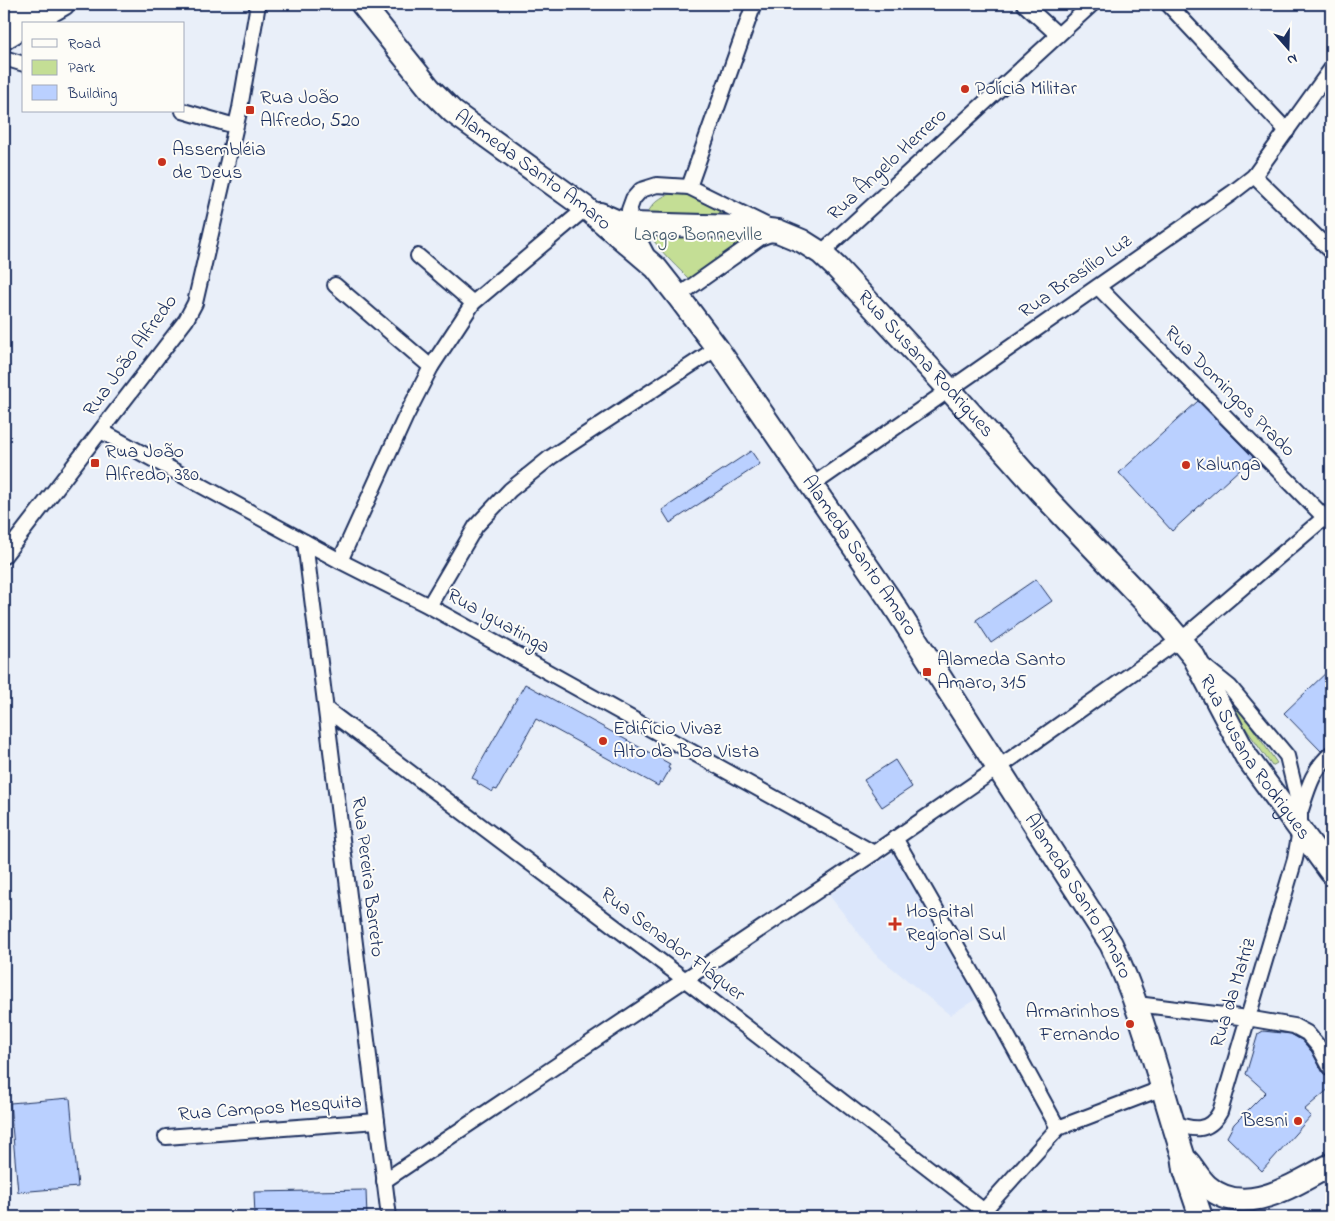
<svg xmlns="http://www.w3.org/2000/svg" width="1335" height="1221" viewBox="0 0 1335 1221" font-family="'Indie Flower',sans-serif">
<rect width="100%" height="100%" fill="#e9eff9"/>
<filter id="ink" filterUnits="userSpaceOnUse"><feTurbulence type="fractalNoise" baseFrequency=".02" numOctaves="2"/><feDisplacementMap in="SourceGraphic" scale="10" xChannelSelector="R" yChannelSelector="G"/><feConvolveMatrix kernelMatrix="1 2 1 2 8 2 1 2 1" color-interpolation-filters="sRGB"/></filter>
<g filter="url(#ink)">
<!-- built -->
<g fill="#dbe6fb">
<path d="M 1331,797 L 1331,839 L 1325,830 L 1324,803 Z"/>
<path d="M 895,852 L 981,996 L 950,1015 L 875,954 L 829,895 Z"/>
</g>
<!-- green -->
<g fill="#c4de95" stroke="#70867a">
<path d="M 691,190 L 767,229 L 694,284 C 681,270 641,237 646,216 C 647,213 649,211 650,209 C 660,194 674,192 691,190 Z"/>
<path d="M 1237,706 L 1277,763 L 1272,766 L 1233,710 Z"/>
</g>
<!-- building -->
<g fill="#bad0ff" stroke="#1b2f5e">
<path d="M 1198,401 L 1253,457 L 1172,531 L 1119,473 Z"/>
<path d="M 751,451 L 760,464 L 670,523 L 662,510 Z"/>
<path d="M 1036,579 L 1052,601 L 991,643 L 976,620 Z"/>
<path d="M 1331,668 L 1331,745 L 1325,747 L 1321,751 L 1284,713 Z"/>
<path d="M 525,684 L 670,764 L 668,768 L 670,769 L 662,783 L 660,782 L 658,786 L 536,719 L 497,790 L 494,789 L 492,792 L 477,783 L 478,781 L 472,778 Z"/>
<path d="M 895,760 L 912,787 L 882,807 L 864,780 Z"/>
<path d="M 1263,1031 L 1291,1034 L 1303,1041 L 1312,1052 L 1323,1073 L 1328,1077 L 1331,1083 L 1331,1087 L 1304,1110 L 1311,1116 L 1262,1171 L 1227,1137 L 1234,1124 L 1266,1092 L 1246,1074 L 1258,1034 Z"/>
<path d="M 70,1098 L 78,1187 L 18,1192 L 10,1103 Z"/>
<path d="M 366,1190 L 367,1217 L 255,1217 L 254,1192 Z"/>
</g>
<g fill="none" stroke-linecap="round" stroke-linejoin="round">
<!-- street casing -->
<g stroke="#1b2f5e" stroke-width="18">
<g id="street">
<path d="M 1024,4 L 1058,35"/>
<path d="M 1168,4 L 1287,131"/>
<path d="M 4,58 L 24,64"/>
<path d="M 183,111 L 235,126"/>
<path d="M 1254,176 L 1331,251"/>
<path d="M 689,187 L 754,4"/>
<path d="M 646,253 L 631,224 L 629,210 L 633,199 L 641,190 L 657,185 L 689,187 L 766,225"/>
<path d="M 821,253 L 1092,4"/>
<path d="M 418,256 L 473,303"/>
<path d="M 335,285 L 431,367"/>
<path d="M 1098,287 L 1331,524"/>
<path d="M 678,296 L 760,238 L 773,233"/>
<path d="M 101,431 L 340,561 L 429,606 L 874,853"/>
<path d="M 811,486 L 1232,193 L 1254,176 L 1331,69"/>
<path d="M 305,542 L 389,1217"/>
<path d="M 4,556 L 186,320 L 195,303 L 240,108 L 258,4"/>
<path d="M 340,561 L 405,418 L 431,367 L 473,303 L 586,208"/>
<path d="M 429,606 L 476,526 L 510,490 L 551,457 L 717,348"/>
<path d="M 326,709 L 684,979 L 992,1217"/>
<path d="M 1301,810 C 1308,788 1313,769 1331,754"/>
<path d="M 895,838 L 984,993 L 1058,1128"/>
<path d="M 1137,1004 L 1247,1018 L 1294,1026 L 1307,1033 L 1319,1047 L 1331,1069"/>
<path d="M 1172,1122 C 1192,1130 1208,1134 1220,1112 L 1295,859 L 1300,830 L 1300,810 L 1287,756 L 1230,687 L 1204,666"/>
<path d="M 166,1137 L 377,1121"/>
<path d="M 384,1181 L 874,853 L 1025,749 L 1189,633 L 1331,512"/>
<path d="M 978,1217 L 1058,1128 L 1163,1088"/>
</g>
</g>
<!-- primary casing -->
<g stroke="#1b2f5e" stroke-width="26">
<g id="primary">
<path id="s1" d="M 362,4 L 430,89 L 453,112 L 586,208 L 656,268 L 678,296 L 717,348 L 893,604 L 1111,944 C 1143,1011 1160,1084 1183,1155 L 1185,1170 L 1201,1217"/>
<path d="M 4,17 L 26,4"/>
<path d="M 28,24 L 63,4"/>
<path d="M 4,38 L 24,26"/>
<path id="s2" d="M 600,214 L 616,221 L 631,224 L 740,227 L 778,231 L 802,241 L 821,253 L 837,268 L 949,389 L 1050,502 L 1169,627 L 1194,657 L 1246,756 L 1331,872"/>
<path d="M 1188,1162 C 1195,1170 1199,1179 1207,1186 C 1245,1220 1295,1183 1331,1165"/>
</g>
</g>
<!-- street -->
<use href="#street" stroke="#fdfcf7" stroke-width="14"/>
<!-- primary -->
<use href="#primary" stroke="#fdfcf7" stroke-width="22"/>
</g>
</g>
<!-- markers -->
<g fill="#c8321e" stroke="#fdfcf7" stroke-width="2">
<circle cx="965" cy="89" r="5"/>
<rect x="245" y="105" width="10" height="10" rx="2.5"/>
<circle cx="162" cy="162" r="5"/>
<rect x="90" y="458" width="10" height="10" rx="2.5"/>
<circle cx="1186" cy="465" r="5"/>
<rect x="922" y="667" width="10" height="10" rx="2.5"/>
<circle cx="603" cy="741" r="5"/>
<path d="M892.5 916.5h5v5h5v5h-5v5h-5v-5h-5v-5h5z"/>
<circle cx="1130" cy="1024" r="5"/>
<circle cx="1298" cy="1121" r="5"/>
</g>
<g text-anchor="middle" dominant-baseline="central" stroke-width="4" stroke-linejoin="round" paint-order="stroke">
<!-- poi labels -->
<g font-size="20" fill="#1b2f5e" stroke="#fdfcf7" text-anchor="start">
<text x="975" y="89">Polícia Militar</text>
<text x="260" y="98">Rua João<tspan x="260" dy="23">Alfredo, 520</tspan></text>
<text x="172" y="150">Assembléia<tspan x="172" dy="23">de Deus</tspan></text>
<text x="105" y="452">Rua João<tspan x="105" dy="23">Alfredo, 380</tspan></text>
<text x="1196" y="465">Kalunga</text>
<text x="937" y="660">Alameda Santo<tspan x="937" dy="23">Amaro, 315</tspan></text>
<text x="613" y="729">Edifício Vivaz<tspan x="613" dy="23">Alto da Boa Vista</tspan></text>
<text x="906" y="912">Hospital<tspan x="906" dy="23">Regional Sul</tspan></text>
<text x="1120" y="1012" text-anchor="end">Armarinhos<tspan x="1120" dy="23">Fernando</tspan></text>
<text x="1288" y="1121" text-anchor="end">Besni</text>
</g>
<!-- street labels -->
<g font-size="20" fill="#1b2f5e" stroke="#fdfcf7">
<text transform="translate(888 165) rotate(-43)">Rua Ângelo Herrero</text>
<text stroke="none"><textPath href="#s1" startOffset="240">Alameda Santo Amaro</textPath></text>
<text transform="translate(1076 277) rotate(-35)">Rua Brasílio Luz</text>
<text transform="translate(131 356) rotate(-54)">Rua João Alfredo</text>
<text stroke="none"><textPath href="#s2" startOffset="381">Rua Susana Rodrigues</textPath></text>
<text transform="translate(1229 392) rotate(45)">Rua Domingos Prado</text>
<text stroke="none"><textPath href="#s1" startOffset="750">Alameda Santo Amaro</textPath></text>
<text transform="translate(498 622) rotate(29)">Rua Iguatinga</text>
<text stroke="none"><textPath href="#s2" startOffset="896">Rua Susana Rodrigues</textPath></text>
<text transform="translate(367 877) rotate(83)">Rua Pereira Barreto</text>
<text stroke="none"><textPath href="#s1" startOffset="1155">Alameda Santo Amaro</textPath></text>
<text transform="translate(672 945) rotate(37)">Rua Senador Fláquer</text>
<text transform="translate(1234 993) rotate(-73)">Rua da Matriz</text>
<text transform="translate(270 1109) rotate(-4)">Rua Campos Mesquita</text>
</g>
<!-- park labels -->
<g font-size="20" fill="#455b6c" stroke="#fdfcf7">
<text x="698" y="235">Largo Bonneville</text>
</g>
</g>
<!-- margin -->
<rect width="1335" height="1221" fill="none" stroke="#fdfcf7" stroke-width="20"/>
<rect x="10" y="10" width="1315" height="1201" fill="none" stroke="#1b2f5e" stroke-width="2" filter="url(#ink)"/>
<!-- legend -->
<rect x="22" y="22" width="162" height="90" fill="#fdfcf7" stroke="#a3aaba"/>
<rect x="32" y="39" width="25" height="8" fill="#fdfcf7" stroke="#a3aaba"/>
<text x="68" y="48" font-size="15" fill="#1b2f5e">Road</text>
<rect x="32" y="60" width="25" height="15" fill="#c4de95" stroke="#a3aaba"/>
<text x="68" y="72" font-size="15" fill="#1b2f5e">Park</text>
<rect x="32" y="85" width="25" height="15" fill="#bad0ff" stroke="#a3aaba"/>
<text x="68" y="98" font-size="15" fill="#1b2f5e">Building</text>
<!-- north arrow -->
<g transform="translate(1288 48) rotate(160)" stroke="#fdfcf7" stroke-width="4" paint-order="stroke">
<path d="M0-4L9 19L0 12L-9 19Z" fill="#1b2f5e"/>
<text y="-8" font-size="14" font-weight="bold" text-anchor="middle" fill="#1b2f5e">N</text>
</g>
</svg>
